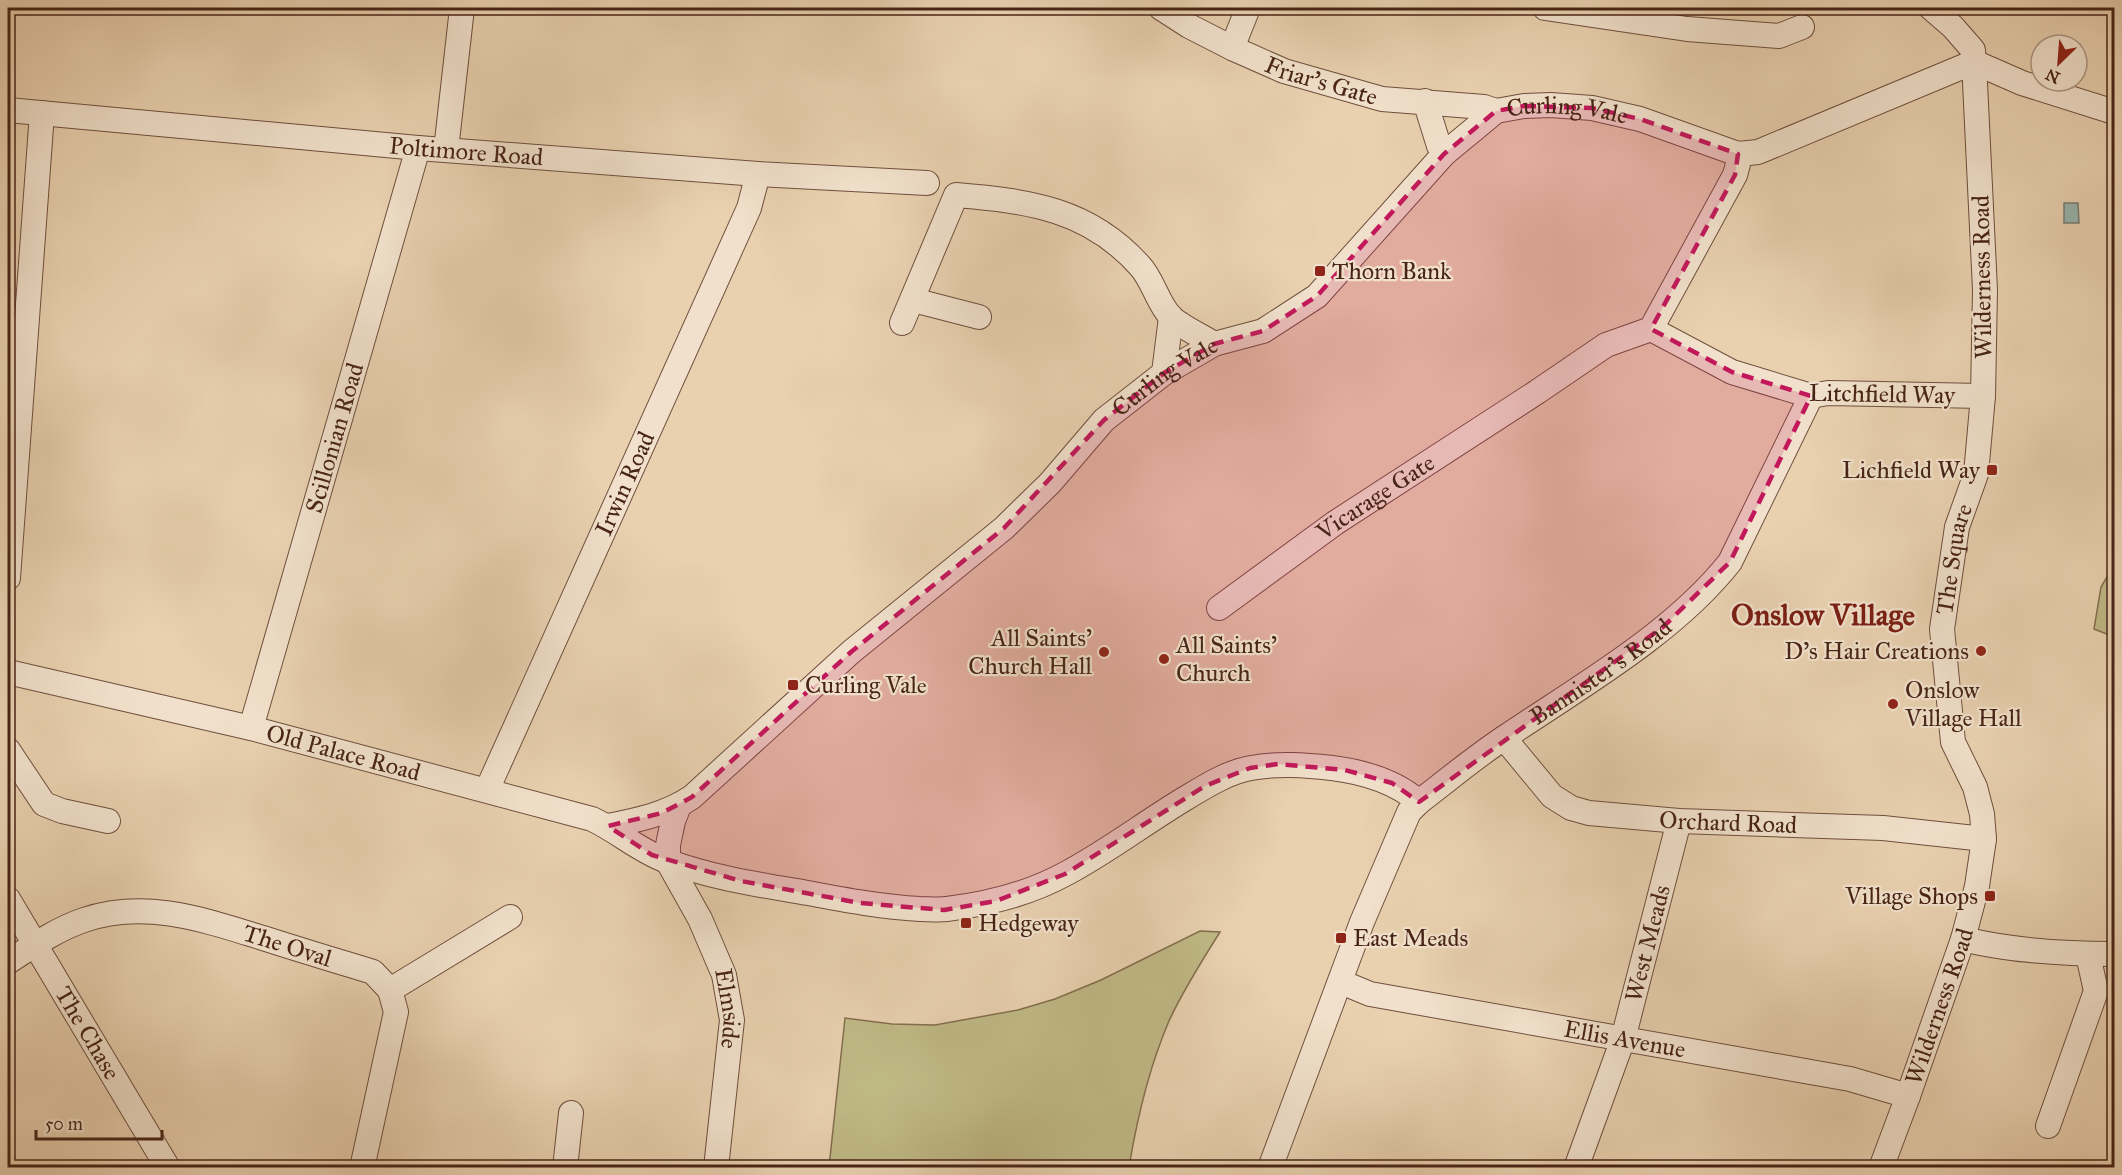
<svg xmlns="http://www.w3.org/2000/svg" width="2122" height="1175" viewBox="0 0 2122 1175" font-family="'IM FELL Great Primer',serif">
<rect width="100%" height="100%" fill="#e9d1b0"/>
<filter id="stains"><feTurbulence type="fractalNoise" baseFrequency=".00333" numOctaves="4"/><feColorMatrix values="0 0 0 0 .2 0 0 0 0 .09 0 0 0 0 .02 0 0 0 .5 -.17"/></filter>
<radialGradient id="worn" r=".72"><stop offset=".6" stop-color="#630" stop-opacity="0"/><stop offset="1" stop-color="#630" stop-opacity=".3"/></radialGradient>
<!-- green -->
<g fill="#bfb986" stroke="#846e4e" stroke-width="1.5">
<path d="M 2114,565 L 2114,637 L 2094,629 L 2101,587 Z"/>
<path d="M 1200,931 L 1220,932 C 1202,961 1183,990 1169,1021 C 1150,1065 1137,1119 1129,1167 L 829,1167 L 845,1018 L 892,1024 L 935,1025 L 1018,1010 L 1055,999 L 1101,980 Z"/>
</g>
<!-- water -->
<path fill="#98b6b0" stroke="#787c73" stroke-width="1.5" d="M 2064,203 L 2078,203 L 2079,223 L 2064,223 Z"/>
<g fill="none" stroke-linecap="round" stroke-linejoin="round">
<!-- minor casing -->
<g stroke="#704f3d" stroke-width="26">
<g id="minor">
<path id="s1" d="M 1161,8 L 1189,26 L 1232,48 L 1284,71 L 1382,99 L 1484,107 L 1496,111"/>
<path d="M 1545,8 L 1687,29 L 1779,36 L 1802,27"/>
<path d="M 1232,48 L 1248,8"/>
<path d="M 1425,101 L 1439,146 L 1444,154"/>
<path id="s2" d="M 8,110 L 418,148 L 758,174 L 927,183"/>
<path d="M 446,150 L 462,8"/>
<path d="M 913,300 L 979,317"/>
<path d="M 902,323 L 956,195 C 1029,201 1089,209 1140,266 C 1153,280 1158,304 1171,317 C 1181,327 1202,336 1214,344"/>
<path d="M 1651,329 L 1732,372 L 1811,396 L 1828,393 L 1983,396"/>
<path d="M 1164,373 L 1171,317"/>
<path d="M 8,578 L 42,113"/>
<path id="s3" d="M 1219,608 L 1335,523 L 1537,392 L 1606,345 L 1651,329 L 1735,175 L 1738,164 L 1738,154"/>
<path id="s4" d="M 8,672 L 251,728 L 592,819 C 618,831 639,851 667,861 C 712,878 761,885 808,893 C 845,900 882,907 920,909 C 928,909 938,910 947,909 C 988,904 1031,893 1067,873 C 1108,851 1146,822 1186,798 C 1206,786 1228,772 1251,768 C 1278,763 1305,765 1332,768 C 1364,772 1395,781 1419,802"/>
<path id="s5" d="M 251,728 L 418,148"/>
<path id="s6" d="M 1504,738 L 1552,796 L 1571,808 L 1589,813 L 1679,821 L 1883,828 L 1984,839"/>
<path d="M 8,750 L 44,804 L 62,811 L 108,821"/>
<path id="s7" d="M 487,790 L 749,208 L 758,174"/>
<path id="s8" d="M 679,806 L 673,821 L 668,845 L 668,862 L 700,919 L 724,975 L 732,1020 L 716,1168"/>
<path id="s9" d="M 608,826 C 638,820 667,814 692,797 L 851,652 L 1004,528 L 1050,483 L 1104,420 L 1164,373 L 1214,344 L 1263,331 L 1317,296 L 1444,154 L 1496,111 L 1524,106 L 1551,105 L 1592,108 L 1640,119 L 1738,154 L 1758,152 L 1974,62 L 2022,83 L 2114,112"/>
<path id="s10" d="M 8,899 L 168,1168"/>
<path d="M 1963,939 C 2012,951 2064,954 2114,954"/>
<path id="s11" d="M 8,962 C 31,947 57,929 84,920 C 146,899 204,920 263,938 C 300,950 337,961 373,972 L 390,990 L 396,1012 L 362,1168"/>
<path id="s12" d="M 1341,982 L 1370,994 L 1850,1079 L 1908,1096"/>
<path d="M 390,990 L 510,917"/>
<path d="M 2048,1126 L 2096,991 L 2088,955"/>
<path d="M 565,1168 L 571,1113"/>
<path id="s13" d="M 1270,1168 L 1362,922 L 1409,812 L 1419,802 C 1448,780 1476,756 1507,736 C 1581,686 1674,633 1730,562 L 1811,396"/>
<path id="s14" d="M 1576,1168 L 1623,1039 L 1679,821"/>
<path id="s15" d="M 1881,1168 L 1908,1096 L 1963,939 L 1977,886 L 1984,839 L 1982,814 L 1975,787 L 1953,742 L 1942,629 L 1957,527 L 1976,474 L 1983,396 L 1985,290 L 1974,62 L 1973,50 L 1953,27 L 1931,8"/>
</g>
</g>
<!-- minor -->
<use href="#minor" stroke="#f1e1cc" stroke-width="24"/>
</g>
<!-- marked area -->
<path fill="#c2185b" fill-opacity="0.2" stroke="#c2185b" stroke-width="4.5" stroke-dasharray="12 8" stroke-linejoin="round" d="M 1524,106 L 1592,108 L 1640,119 L 1738,154 L 1735,175 L 1651,329 L 1732,372 L 1811,396 L 1730,562 L 1663,627 L 1419,802 L 1392,783 L 1345,770 L 1278,764 L 1250,768 L 1205,786 L 1065,874 L 996,901 L 944,910 L 860,903 L 741,881 L 652,855 L 608,826 L 662,813 L 692,797 L 851,652 L 1004,528 L 1104,420 L 1164,373 L 1214,344 L 1263,331 L 1317,296 L 1444,154 L 1496,111 Z"/>
<!-- markers -->
<g fill="#8f2418" stroke="#f1e1cc" stroke-width="2">
<rect x="1314" y="265" width="12" height="12" rx="3"/>
<rect x="1986" y="464" width="12" height="12" rx="3"/>
<circle cx="1981" cy="651" r="6"/>
<circle cx="1104" cy="652" r="6"/>
<circle cx="1164" cy="659" r="6"/>
<rect x="787" y="679" width="12" height="12" rx="3"/>
<circle cx="1893" cy="704" r="6"/>
<rect x="1984" y="890" width="12" height="12" rx="3"/>
<rect x="960" y="917" width="12" height="12" rx="3"/>
<rect x="1335" y="932" width="12" height="12" rx="3"/>
</g>
<g text-anchor="middle" dominant-baseline="central" stroke-width="4.5" stroke-linejoin="round" paint-order="stroke">
<!-- street labels -->
<g font-size="24" fill="#482417" stroke="#f1e1cc">
<text stroke="none"><textPath href="#s1" startOffset="177">Friar's Gate</textPath></text>
<text stroke="none"><textPath href="#s9" startOffset="1228">Curling Vale</textPath></text>
<text stroke="none"><textPath href="#s2" startOffset="460">Poltimore Road</textPath></text>
<text transform="translate(1982 277) rotate(-91)">Wilderness Road</text>
<text stroke="none"><textPath href="#s9" startOffset="724">Curling Vale</textPath></text>
<text transform="translate(1882 394) rotate(1)">Litchfield Way</text>
<text stroke="none"><textPath href="#s5" startOffset="302">Scillonian Road</textPath></text>
<text stroke="none"><textPath href="#s7" startOffset="336">Irwin Road</textPath></text>
<text stroke="none"><textPath href="#s3" startOffset="192">Vicarage Gate</textPath></text>
<text stroke="none"><textPath href="#s15" startOffset="633">The Square</textPath></text>
<text stroke="none"><textPath href="#s13" startOffset="620">Bannister's Road</textPath></text>
<text stroke="none"><textPath href="#s4" startOffset="345">Old Palace Road</textPath></text>
<text stroke="none"><textPath href="#s6" startOffset="256">Orchard Road</textPath></text>
<text stroke="none"><textPath href="#s14" startOffset="236">West Meads</textPath></text>
<text stroke="none"><textPath href="#s11" startOffset="296">The Oval</textPath></text>
<text stroke="none"><textPath href="#s15" startOffset="172">Wilderness Road</textPath></text>
<text stroke="none"><textPath href="#s8" startOffset="218">Elmside</textPath></text>
<text stroke="none"><textPath href="#s10" startOffset="156">The Chase</textPath></text>
<text stroke="none"><textPath href="#s12" startOffset="290">Ellis Avenue</textPath></text>
</g>
<!-- poi labels -->
<g font-size="24" fill="#482417" stroke="#f1e1cc" text-anchor="start">
<text x="1332" y="271">Thorn Bank</text>
<text x="1980" y="470" text-anchor="end">Lichfield Way</text>
<text x="1092" y="638" text-anchor="end">All Saints'<tspan x="1092" dy="28">Church Hall</tspan></text>
<text x="1176" y="645">All Saints'<tspan x="1176" dy="28">Church</tspan></text>
<text x="1969" y="651" text-anchor="end">D's Hair Creations</text>
<text x="805" y="685">Curling Vale</text>
<text x="1905" y="690">Onslow<tspan x="1905" dy="28">Village Hall</tspan></text>
<text x="1978" y="896" text-anchor="end">Village Shops</text>
<text x="978" y="923">Hedgeway</text>
<text x="1353" y="938">East Meads</text>
</g>
<!-- district labels -->
<g font-size="30" font-weight="bold" fill="#7a1f14" stroke="#f1e1cc">
<text x="1823" y="615">Onslow Village</text>
</g>
</g>
<!-- margin -->
<rect width="2122" height="1175" fill="none" stroke="#e9d1b0" stroke-width="30"/>
<rect x="9" y="9" width="2104" height="1157" fill="none" stroke="#482417" stroke-width="3"/>
<rect x="15" y="15" width="2092" height="1145" fill="none" stroke="#482417" stroke-width="1.5"/>
<!-- north arrow -->
<g transform="translate(2059 63) rotate(205)"><circle r="28" fill="#f1e1cc" stroke="#ad9584" stroke-width="1.5"/>
<path d="M0-4.5L10 22L0 15L-10 22Z" fill="#8f2418"/>
<text y="-9" font-size="16" font-weight="bold" text-anchor="middle" fill="#482417">N</text>
</g>
<!-- scale -->
<path d="M36 1130v9h126v-9" fill="none" stroke="#482417" stroke-width="3"/>
<text x="45" y="1130" font-size="18" fill="#482417" stroke="#f1e1cc" stroke-width="4.5" paint-order="stroke">50 m</text>
<rect width="100%" height="100%" filter="url(#stains)"/>
<rect width="100%" height="100%" fill="url(#worn)"/>
</svg>
